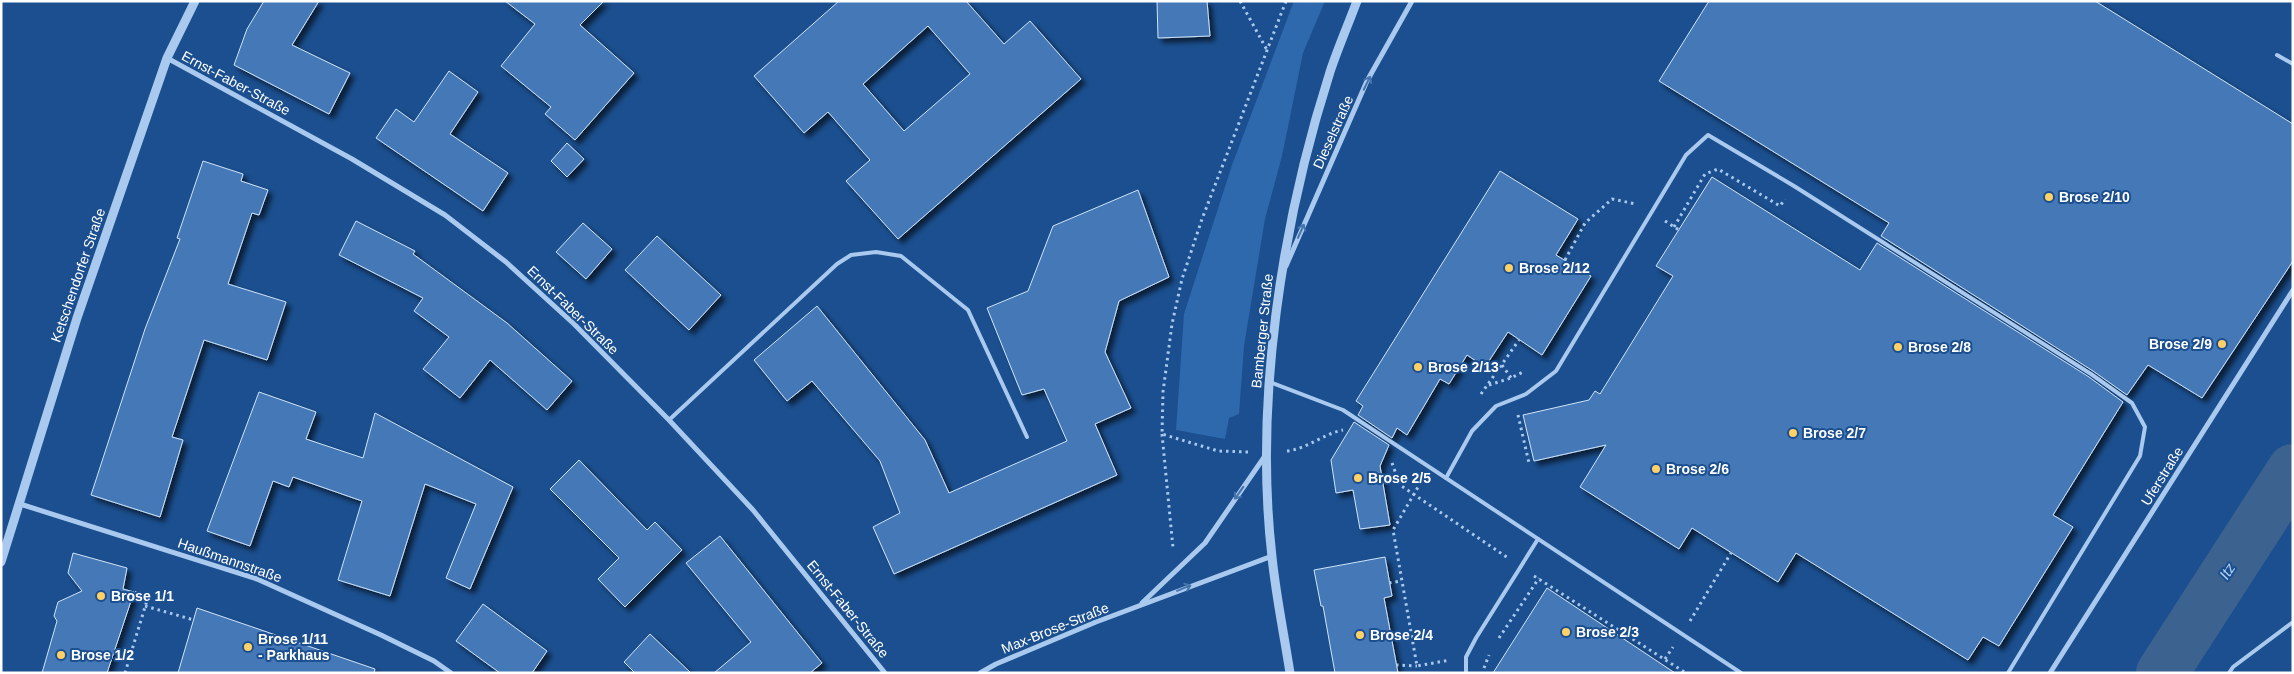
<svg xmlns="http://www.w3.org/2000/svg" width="2294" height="674" viewBox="0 0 2294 674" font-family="Arial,sans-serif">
<defs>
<filter id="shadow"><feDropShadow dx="4.5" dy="4.5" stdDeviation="2.5" flood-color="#0009"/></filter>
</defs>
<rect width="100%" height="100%" fill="#1b4f8f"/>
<!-- green -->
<path fill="#2e69ad" d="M 1294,1 L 1325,1 L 1303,53 L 1282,156 L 1265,219 L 1244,346 L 1239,414 L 1229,418 L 1225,439 L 1176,430 L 1184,314 L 1232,165 Z"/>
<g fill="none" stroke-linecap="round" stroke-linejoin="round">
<!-- river -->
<path stroke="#3c6290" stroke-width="52" d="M 2162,673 L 2293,470"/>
</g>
<!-- building -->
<g fill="#4478b7" stroke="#cfe3fa" fill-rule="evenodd" filter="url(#shadow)">
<path d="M 264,1 L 319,1 L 292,45 L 350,73 L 329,114 L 234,65 L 247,29 Z"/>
<path d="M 505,1 L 604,1 L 580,25 L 634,73 L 575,140 L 545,114 L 551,107 L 501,66 L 535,24 Z"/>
<path d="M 839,1 L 966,1 L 1004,44 L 1030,21 L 1081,79 L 898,239 L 846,181 L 870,160 L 828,112 L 804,133 L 754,76 ZM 928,26 L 970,74 L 904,131 L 863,84 Z"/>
<path d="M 1157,1 L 1207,1 L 1210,36 L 1158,38 Z"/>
<path d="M 1709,1 L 2095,1 L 2293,124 L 2293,261 L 2202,398 L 2148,365 L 2127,395 L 2093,371 L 1881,236 L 1889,223 L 1659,81 Z"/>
<path d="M 449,71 L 478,92 L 450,134 L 508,173 L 483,211 L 376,138 L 396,109 L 414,122 Z"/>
<path d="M 567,143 L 584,159 L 567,177 L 551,161 Z"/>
<path d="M 203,161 L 243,174 L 241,181 L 268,190 L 259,215 L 252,213 L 228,284 L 286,302 L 267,360 L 204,340 L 172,437 L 183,440 L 160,517 L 91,495 L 145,329 L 180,239 L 177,238 Z"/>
<path d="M 1500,171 L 1578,219 L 1556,255 L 1591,276 L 1542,355 L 1508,332 L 1485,367 L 1467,355 L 1449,384 L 1440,379 L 1407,435 L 1397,428 L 1392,438 L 1358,415 L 1363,406 L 1356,401 Z"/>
<path d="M 1712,177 L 1860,270 L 1877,243 L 2089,377 L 2123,402 L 2053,515 L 2073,527 L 1999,646 L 1983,637 L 1968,660 L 1796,553 L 1778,582 L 1692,528 L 1679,549 L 1580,487 L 1606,445 L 1534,461 L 1523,415 L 1589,400 L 1595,391 L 1600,394 L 1673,276 L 1656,266 Z"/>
<path d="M 1138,190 L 1169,277 L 1119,301 L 1105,352 L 1131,408 L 1095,424 L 1117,475 L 894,574 L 873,527 L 900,513 L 880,461 L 812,381 L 787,401 L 754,360 L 817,306 L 925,440 L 949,493 L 1067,441 L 1044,389 L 1022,395 L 987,308 L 1028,291 L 1053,226 Z"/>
<path d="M 356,221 L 415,251 L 413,254 L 507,323 L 572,381 L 547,410 L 490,360 L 460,398 L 423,369 L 449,337 L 414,311 L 423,298 L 339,255 Z"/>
<path d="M 583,223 L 612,249 L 586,279 L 556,252 Z"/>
<path d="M 657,236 L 721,295 L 689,330 L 625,270 Z"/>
<path d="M 259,392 L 316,412 L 306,439 L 363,458 L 375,413 L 513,487 L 470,589 L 446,578 L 476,504 L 425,484 L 390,596 L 338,580 L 362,501 L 293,477 L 289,487 L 273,481 L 250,546 L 207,531 Z"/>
<path d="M 1354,422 L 1389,445 L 1380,466 L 1390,525 L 1360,529 L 1353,490 L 1336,493 L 1331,460 Z"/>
<path d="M 579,460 L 647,530 L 655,522 L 682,550 L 625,607 L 598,579 L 619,558 L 550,489 Z"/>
<path d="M 720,536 L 822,663 L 810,673 L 714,673 L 751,642 L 686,563 Z"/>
<path d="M 73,553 L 127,568 L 123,589 L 134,592 L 107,673 L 42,673 L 57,621 L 54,616 L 58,602 L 82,591 L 68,573 Z"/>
<path d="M 1385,557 L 1392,596 L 1384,598 L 1398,673 L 1335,673 L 1323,606 L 1321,606 L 1314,570 Z"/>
<path d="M 1547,588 L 1675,673 L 1493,673 Z"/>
<path d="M 483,604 L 547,651 L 532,673 L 500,673 L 456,641 Z"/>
<path d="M 197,608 L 375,669 L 374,673 L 178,673 Z"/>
<path d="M 650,634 L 691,673 L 635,673 L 624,662 Z"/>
</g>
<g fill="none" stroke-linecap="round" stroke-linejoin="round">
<!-- path -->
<g stroke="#a9c9ee" stroke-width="3" stroke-dasharray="2.5 4" stroke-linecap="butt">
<path d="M 1240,1 L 1267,50"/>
<path d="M 1665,221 L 1679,230"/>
<path d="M 1674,227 L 1705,174 L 1718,169 L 1780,206 L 1785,199"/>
<path d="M 1565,260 L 1585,223 L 1612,199 L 1636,204"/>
<path d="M 1502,365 L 1512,379"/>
<path d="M 1489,385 L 1511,378 L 1525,371"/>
<path d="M 1481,394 L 1519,340"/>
<path d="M 1518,415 L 1529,463"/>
<path d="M 1162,434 L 1173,548"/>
<path d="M 1287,451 C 1307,449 1323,434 1343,430"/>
<path d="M 1248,452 L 1218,451 L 1162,434 L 1163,392 L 1172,324 L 1182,279 L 1202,219 L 1286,1"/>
<path d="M 1392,463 L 1400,485 L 1508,558"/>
<path d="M 1421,482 L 1393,530 L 1417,666 L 1450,660"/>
<path d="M 1534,576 L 1686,673"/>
<path d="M 1389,583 L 1401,581"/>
<path d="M 145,606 L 194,620"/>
<path d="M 1690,621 L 1731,553"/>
<path d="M 1499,638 L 1539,578"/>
<path d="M 1665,659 L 1673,647"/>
<path d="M 1396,665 L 1417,666"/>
<path d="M 1484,668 L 1489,655"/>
<path d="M 125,673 L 148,597 L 134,592"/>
</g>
<!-- service -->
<g stroke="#a9c9ee" stroke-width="4">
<path d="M 2277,55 L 2293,64"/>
<path d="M 1270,382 L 1343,410 L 1741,673"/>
<path d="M 669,420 L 837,264 L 851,255 L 876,252 L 901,256 L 968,310 L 1027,437"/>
<path d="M 1446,478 L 1472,431 L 1496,406 L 1526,394 L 1556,371 L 1686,155 L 1708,135 L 1794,186 L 2091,374 L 2132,403 L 2145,427 L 2140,456 L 2008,673"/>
<path d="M 1466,673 L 1466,657 L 1476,638 L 1538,539"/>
<path d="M 2229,673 L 2233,667 L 2293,622"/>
</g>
<!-- minor -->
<g stroke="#a9c9ee" stroke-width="5">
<path d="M 167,58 L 352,159 L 445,215 L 506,262 L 574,324 L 669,420 L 753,510 L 885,673"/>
<path d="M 1286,266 L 1367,81 L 1412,1"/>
<path d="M 20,504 L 257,579 L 381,635 L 434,661 L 451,673"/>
<path d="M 1142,603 L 1205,543 L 1267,453"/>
<path d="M 980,673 L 996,664 L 1096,622 L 1272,556"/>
<path d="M 2050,673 L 2293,290"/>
</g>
<!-- tertiary -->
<g stroke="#a9c9ee" stroke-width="9">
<path d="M 1,562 L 77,318 L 167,58 L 195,1"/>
<path d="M 1290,673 C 1284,634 1276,596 1272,557 C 1254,400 1282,222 1330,72 C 1338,48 1348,25 1357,1"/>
</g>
</g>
<!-- one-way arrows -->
<defs><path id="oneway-shaft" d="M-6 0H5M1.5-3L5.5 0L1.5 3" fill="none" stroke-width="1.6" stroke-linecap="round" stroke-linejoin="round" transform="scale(1.25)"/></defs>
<g stroke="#4674ac">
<use href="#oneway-shaft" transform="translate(1367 83) rotate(-64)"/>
<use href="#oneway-shaft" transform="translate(1301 231) rotate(-66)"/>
<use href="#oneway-shaft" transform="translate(1239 493) rotate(125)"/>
<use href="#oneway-shaft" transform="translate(1184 588) rotate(-22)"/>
</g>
<!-- markers -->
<g fill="#ffd166" stroke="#1b4f8f" stroke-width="2">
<circle cx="2049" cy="197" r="5"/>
<circle cx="1509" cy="268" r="5"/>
<circle cx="2222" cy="344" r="5"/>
<circle cx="1898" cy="347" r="5"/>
<circle cx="1418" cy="367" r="5"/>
<circle cx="1793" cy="433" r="5"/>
<circle cx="1656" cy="469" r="5"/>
<circle cx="1358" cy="478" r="5"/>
<circle cx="101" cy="596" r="5"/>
<circle cx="1566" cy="632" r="5"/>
<circle cx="1360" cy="635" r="5"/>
<circle cx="248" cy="647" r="5"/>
<circle cx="61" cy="655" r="5"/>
</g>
<g text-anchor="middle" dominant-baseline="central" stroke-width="4" stroke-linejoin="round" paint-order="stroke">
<!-- street labels -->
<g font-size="14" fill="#fff" stroke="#1b4f8f">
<text transform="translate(236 83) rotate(28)">Ernst-Faber-Straße</text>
<text transform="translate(1333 132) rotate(-66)">Dieselstraße</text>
<text transform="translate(78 275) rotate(-71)">Ketschendorfer Straße</text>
<text transform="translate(573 310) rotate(44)">Ernst-Faber-Straße</text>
<text transform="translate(1262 331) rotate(-84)">Bamberger Straße</text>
<text transform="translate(2162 476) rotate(-58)">Uferstraße</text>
<text transform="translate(230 560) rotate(19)">Haußmannstraße</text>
<text transform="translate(848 609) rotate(51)">Ernst-Faber-Straße</text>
<text transform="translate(1055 628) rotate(-22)">Max-Brose-Straße</text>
</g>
<!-- poi labels -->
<g font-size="14" font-weight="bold" fill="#fff" stroke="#1b4f8f" text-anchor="start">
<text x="2059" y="197">Brose 2/10</text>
<text x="1519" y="268">Brose 2/12</text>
<text x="2212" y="344" text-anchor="end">Brose 2/9</text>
<text x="1908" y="347">Brose 2/8</text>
<text x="1428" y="367">Brose 2/13</text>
<text x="1803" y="433">Brose 2/7</text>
<text x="1666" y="469">Brose 2/6</text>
<text x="1368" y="478">Brose 2/5</text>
<text x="111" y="596">Brose 1/1</text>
<text x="1576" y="632">Brose 2/3</text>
<text x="1370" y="635">Brose 2/4</text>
<text x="258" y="639">Brose 1/11<tspan x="258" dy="16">- Parkhaus</tspan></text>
<text x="71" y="655">Brose 1/2</text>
</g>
<!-- water labels -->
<g font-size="15" font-style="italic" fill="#b5d3f5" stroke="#1b4f8f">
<text transform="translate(2227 571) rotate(-57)">Itz</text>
</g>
</g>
<!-- border -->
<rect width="2294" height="674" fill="none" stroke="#ffffff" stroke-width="5"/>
</svg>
